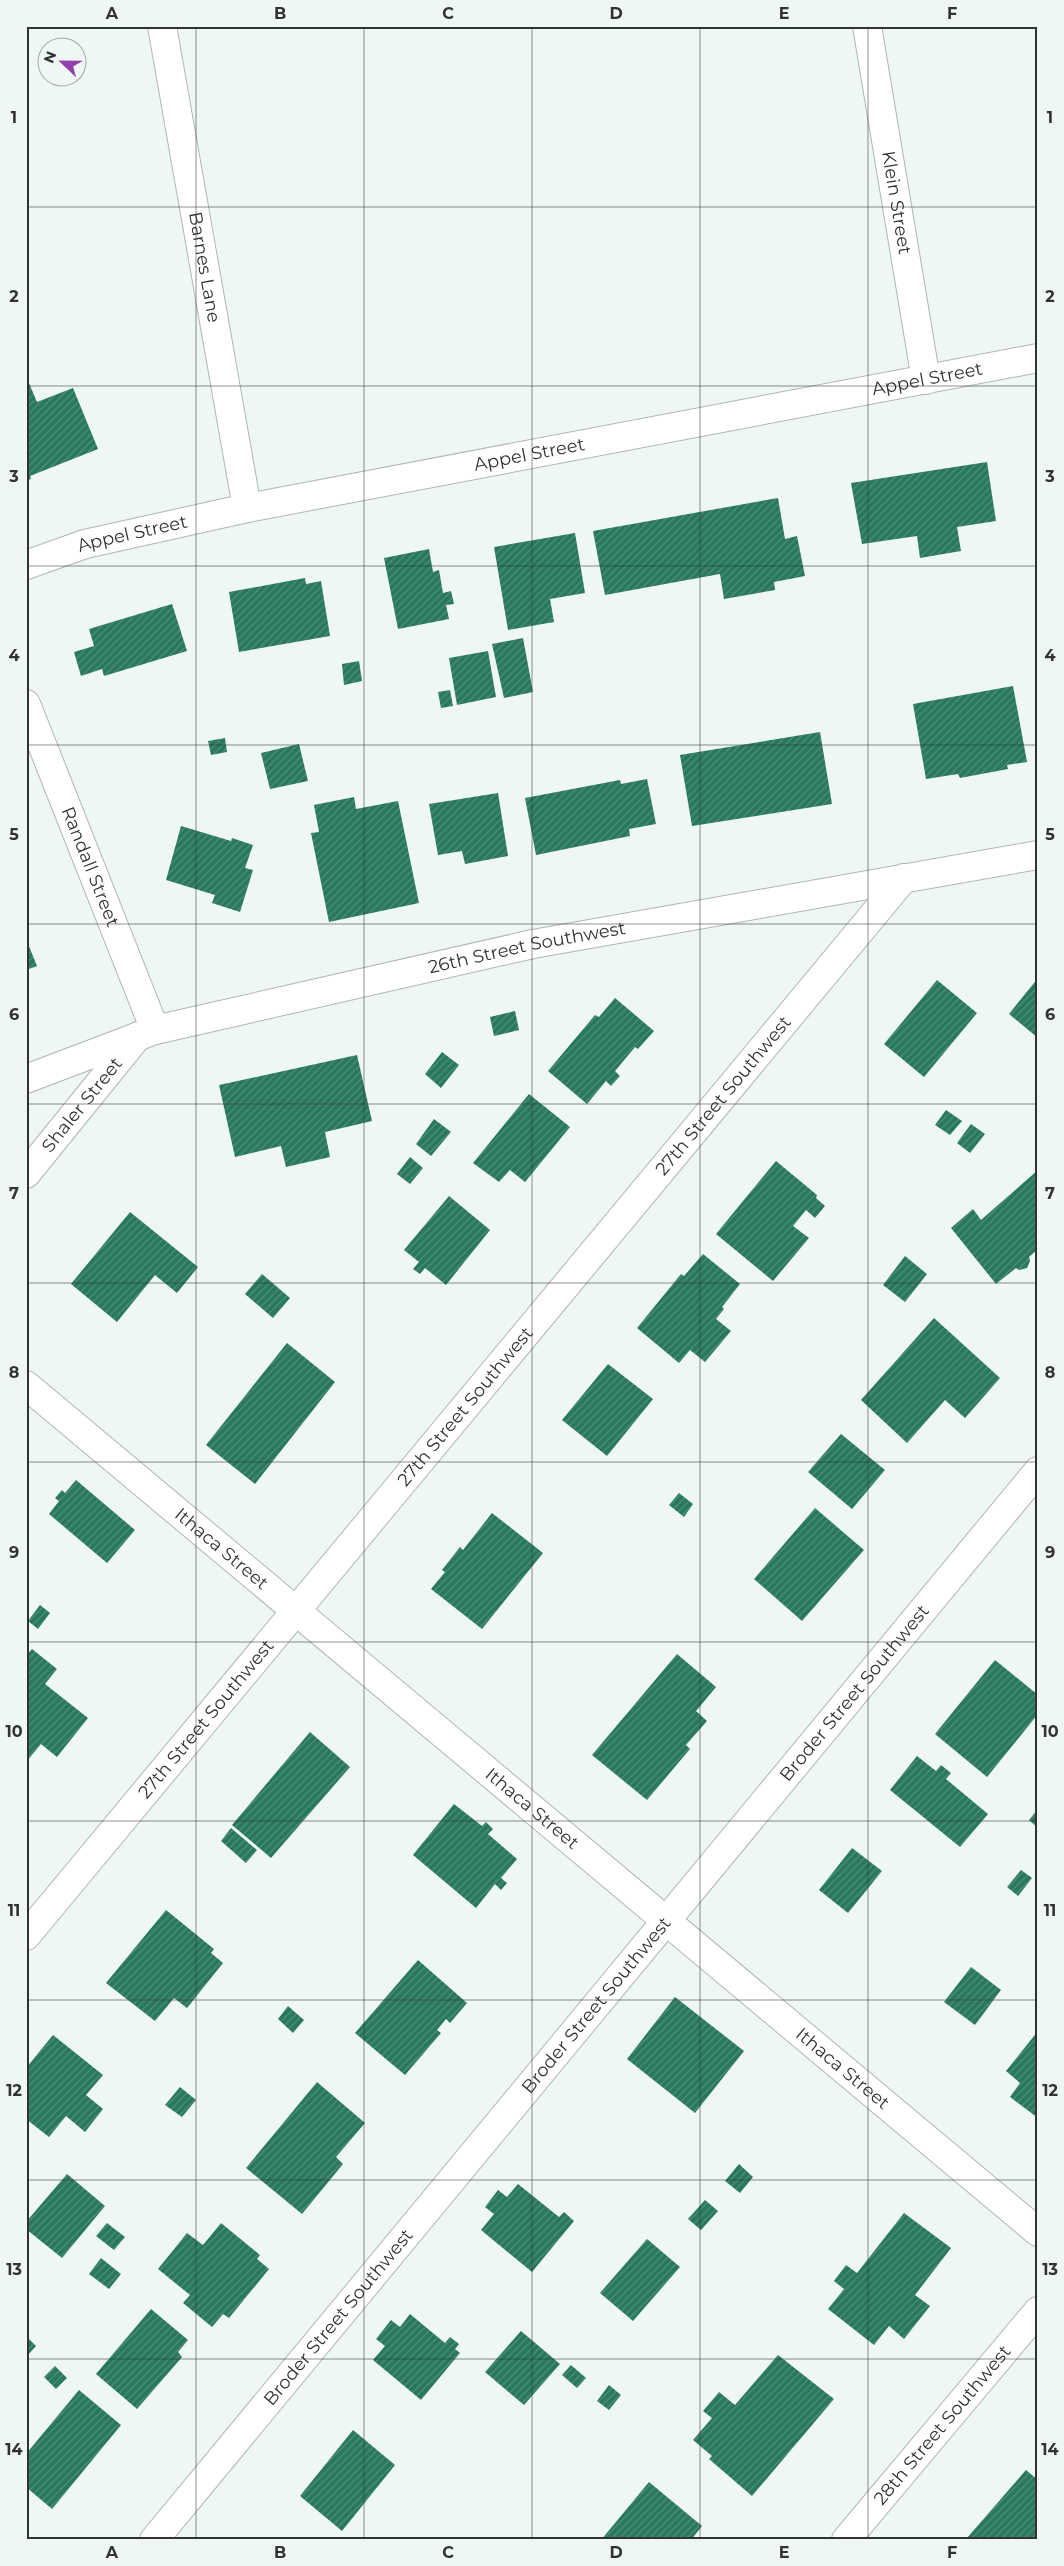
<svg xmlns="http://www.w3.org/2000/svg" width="1064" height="2566" viewBox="0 0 1064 2566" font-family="Montserrat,sans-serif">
<defs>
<pattern id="building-hatch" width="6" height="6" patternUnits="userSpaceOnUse" patternTransform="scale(1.25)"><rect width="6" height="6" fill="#27785d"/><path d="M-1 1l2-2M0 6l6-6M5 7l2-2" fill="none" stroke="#558e7b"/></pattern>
</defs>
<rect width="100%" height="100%" fill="#eef7f3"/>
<!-- building -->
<g fill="url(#building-hatch)">
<path d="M 26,376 L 37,402 L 73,388 L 98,449 L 30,476 L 31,479 L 26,481 Z"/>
<path d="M 987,462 L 996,521 L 957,527 L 961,551 L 920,558 L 917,536 L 862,544 L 851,483 Z"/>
<path d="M 778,498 L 785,539 L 797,536 L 805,576 L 774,582 L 775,590 L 724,599 L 720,574 L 605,595 L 593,531 Z"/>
<path d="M 575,533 L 585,593 L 550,599 L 554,622 L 508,630 L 494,547 Z"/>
<path d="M 429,549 L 433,572 L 439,570 L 443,593 L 451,591 L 454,604 L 446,605 L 449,619 L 398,629 L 384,558 Z"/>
<path d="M 305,578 L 306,584 L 321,581 L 330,636 L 239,652 L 229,592 Z"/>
<path d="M 172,604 L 187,651 L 104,676 L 102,669 L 81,676 L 74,652 L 94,646 L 89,629 Z"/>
<path d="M 523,638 L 533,692 L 504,698 L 492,644 Z"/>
<path d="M 488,651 L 496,697 L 457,705 L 449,658 Z"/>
<path d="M 359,661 L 362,681 L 344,685 L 342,664 Z"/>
<path d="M 1013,686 L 1027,762 L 1007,765 L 1008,769 L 960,778 L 958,774 L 926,779 L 913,704 Z"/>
<path d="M 450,690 L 453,706 L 441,708 L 438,692 Z"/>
<path d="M 820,732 L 832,804 L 692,826 L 680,755 Z"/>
<path d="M 225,738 L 227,752 L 211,755 L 208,741 Z"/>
<path d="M 299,744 L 308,781 L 270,789 L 261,753 Z"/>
<path d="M 647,779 L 656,824 L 629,829 L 630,836 L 536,855 L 525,798 L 620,780 L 621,784 Z"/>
<path d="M 498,793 L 508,856 L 465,864 L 462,851 L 438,855 L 429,804 Z"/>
<path d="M 354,797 L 356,809 L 398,801 L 419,903 L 329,922 L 311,833 L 319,832 L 314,805 Z"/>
<path d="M 181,826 L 231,841 L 232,838 L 253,845 L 245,868 L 253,870 L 240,912 L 212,903 L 215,895 L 166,880 Z"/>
<path d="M 26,939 L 37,966 L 26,970 Z"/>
<path d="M 1038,978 L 1038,1038 L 1009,1014 Z"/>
<path d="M 937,980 L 977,1013 L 924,1077 L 884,1044 Z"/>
<path d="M 615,998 L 654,1031 L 638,1049 L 635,1047 L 615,1071 L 620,1076 L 611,1086 L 606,1081 L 587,1104 L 548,1071 L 595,1015 L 599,1017 Z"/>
<path d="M 515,1011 L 519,1030 L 494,1036 L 490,1017 Z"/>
<path d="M 442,1052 L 459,1065 L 441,1088 L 425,1074 Z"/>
<path d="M 357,1055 L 372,1121 L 325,1132 L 330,1157 L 286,1167 L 281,1146 L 235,1157 L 219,1085 Z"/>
<path d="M 529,1094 L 570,1127 L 525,1182 L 510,1170 L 499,1182 L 473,1163 Z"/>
<path d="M 946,1110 L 962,1121 L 950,1135 L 935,1125 Z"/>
<path d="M 434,1119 L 451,1132 L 431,1156 L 416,1144 Z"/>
<path d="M 971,1124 L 985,1134 L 970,1153 L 957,1143 Z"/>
<path d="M 410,1157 L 423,1168 L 410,1184 L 397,1174 Z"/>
<path d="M 776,1161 L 817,1195 L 816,1198 L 825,1206 L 815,1218 L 806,1210 L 793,1226 L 809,1238 L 773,1281 L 716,1234 Z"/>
<path d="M 1038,1170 L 1038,1249 L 1029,1257 L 1030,1261 L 1027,1268 L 1019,1270 L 1016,1268 L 996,1284 L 951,1228 L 973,1209 L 981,1220 Z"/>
<path d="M 449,1196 L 490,1230 L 446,1285 L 425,1268 L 420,1274 L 413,1269 L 419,1262 L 404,1250 Z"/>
<path d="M 130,1212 L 198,1267 L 177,1293 L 155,1275 L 117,1322 L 71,1284 Z"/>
<path d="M 703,1254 L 740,1284 L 722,1307 L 724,1309 L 716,1319 L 731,1331 L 705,1362 L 690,1350 L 679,1363 L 637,1328 L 681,1274 L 684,1276 Z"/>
<path d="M 905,1256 L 927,1274 L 905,1302 L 883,1285 Z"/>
<path d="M 262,1274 L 290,1298 L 273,1318 L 245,1294 Z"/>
<path d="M 934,1318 L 1000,1378 L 965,1418 L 945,1400 L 907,1443 L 861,1400 Z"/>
<path d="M 287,1343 L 335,1382 L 255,1484 L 206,1445 Z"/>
<path d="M 608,1364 L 653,1399 L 607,1456 L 562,1420 Z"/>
<path d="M 841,1434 L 885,1470 L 852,1509 L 808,1472 Z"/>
<path d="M 76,1480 L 135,1530 L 107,1563 L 49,1514 L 59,1501 L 55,1498 L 62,1490 L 65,1493 Z"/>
<path d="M 679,1493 L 693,1504 L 684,1517 L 669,1505 Z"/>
<path d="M 815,1508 L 864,1550 L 802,1621 L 754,1579 Z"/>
<path d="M 492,1513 L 543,1553 L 482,1629 L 431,1589 L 445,1572 L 442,1570 L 460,1547 L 463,1550 Z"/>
<path d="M 40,1605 L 50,1613 L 38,1629 L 28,1621 Z"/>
<path d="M 32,1649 L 57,1669 L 45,1684 L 88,1718 L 57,1757 L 41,1744 L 26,1762 L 26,1656 Z"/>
<path d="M 677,1654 L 716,1687 L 696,1711 L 707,1721 L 686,1745 L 690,1749 L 647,1800 L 592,1755 Z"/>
<path d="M 995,1660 L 1038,1695 L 1038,1714 L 987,1777 L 935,1734 Z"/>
<path d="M 310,1732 L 350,1767 L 271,1858 L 232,1825 Z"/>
<path d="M 917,1756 L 936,1771 L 941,1765 L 951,1773 L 946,1779 L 988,1814 L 960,1847 L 890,1790 Z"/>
<path d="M 454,1804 L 482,1826 L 486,1822 L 493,1829 L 488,1834 L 517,1859 L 501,1878 L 507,1883 L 501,1890 L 495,1884 L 476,1908 L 413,1855 Z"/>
<path d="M 1038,1809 L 1038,1828 L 1029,1820 Z"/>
<path d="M 231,1828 L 257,1850 L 246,1863 L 221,1841 Z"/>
<path d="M 852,1848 L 882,1871 L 848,1913 L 819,1890 Z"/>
<path d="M 1021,1870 L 1032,1878 L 1018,1896 L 1007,1887 Z"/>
<path d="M 166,1910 L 214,1949 L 211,1953 L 223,1963 L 187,2008 L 174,1998 L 155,2021 L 106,1983 Z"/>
<path d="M 418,1960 L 467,2003 L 450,2023 L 446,2019 L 437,2030 L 441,2033 L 405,2075 L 355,2033 Z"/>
<path d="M 971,1967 L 1001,1990 L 975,2025 L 944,2002 Z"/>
<path d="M 675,1997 L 744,2051 L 695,2113 L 627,2059 Z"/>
<path d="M 288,2006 L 304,2020 L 293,2033 L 278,2019 Z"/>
<path d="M 1038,2031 L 1038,2118 L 1010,2097 L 1020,2083 L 1006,2071 Z"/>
<path d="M 53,2035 L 103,2075 L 86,2095 L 103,2109 L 85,2132 L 66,2116 L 49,2137 L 26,2119 L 26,2068 Z"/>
<path d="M 317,2082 L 365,2123 L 336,2157 L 343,2164 L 302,2214 L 246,2168 Z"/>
<path d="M 180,2087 L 196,2100 L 182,2117 L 165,2105 Z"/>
<path d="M 739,2164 L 753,2177 L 740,2193 L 725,2181 Z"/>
<path d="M 67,2174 L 105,2206 L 62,2258 L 26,2229 L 26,2222 Z"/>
<path d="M 518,2184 L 559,2217 L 564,2212 L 574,2221 L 532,2272 L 481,2230 L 494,2214 L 485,2207 L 498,2190 L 507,2197 Z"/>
<path d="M 705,2200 L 718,2211 L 701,2230 L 688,2219 Z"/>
<path d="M 904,2213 L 951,2248 L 915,2295 L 930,2306 L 904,2339 L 889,2326 L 874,2345 L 828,2309 L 844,2289 L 834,2281 L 846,2265 L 857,2273 Z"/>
<path d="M 107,2223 L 125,2237 L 114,2250 L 96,2236 Z"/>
<path d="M 221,2223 L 260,2255 L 257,2259 L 269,2269 L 229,2318 L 223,2314 L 212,2327 L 183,2303 L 190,2295 L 158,2269 L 187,2233 L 203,2245 Z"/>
<path d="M 647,2239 L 680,2267 L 633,2321 L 600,2293 Z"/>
<path d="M 101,2258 L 121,2274 L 109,2289 L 89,2274 Z"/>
<path d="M 151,2309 L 188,2340 L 178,2352 L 182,2357 L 137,2409 L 96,2374 Z"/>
<path d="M 410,2314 L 445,2343 L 450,2337 L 459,2344 L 455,2349 L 460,2353 L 421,2400 L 373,2360 L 385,2346 L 376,2339 L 391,2320 L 400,2327 Z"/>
<path d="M 521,2331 L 560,2364 L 524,2405 L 485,2372 Z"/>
<path d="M 26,2336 L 36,2346 L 26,2357 Z"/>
<path d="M 778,2355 L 834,2399 L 752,2496 L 709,2459 L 712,2456 L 693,2440 L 712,2418 L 703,2411 L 719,2392 L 735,2405 Z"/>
<path d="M 571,2365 L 586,2378 L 577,2388 L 562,2375 Z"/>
<path d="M 55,2366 L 67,2378 L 56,2389 L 44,2377 Z"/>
<path d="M 609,2385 L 621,2395 L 609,2410 L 597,2401 Z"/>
<path d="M 79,2390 L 121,2425 L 52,2509 L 26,2487 L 26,2454 Z"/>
<path d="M 353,2430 L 395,2465 L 342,2531 L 300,2496 Z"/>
<path d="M 1026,2470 L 1038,2480 L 1038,2540 L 969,2540 L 967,2538 Z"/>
<path d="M 649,2482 L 702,2526 L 691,2540 L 601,2540 Z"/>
</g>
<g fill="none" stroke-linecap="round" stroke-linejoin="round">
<!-- minor casing -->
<g stroke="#aeb7b3" stroke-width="30">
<g id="minor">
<path id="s1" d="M 162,26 L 247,508"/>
<path id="s2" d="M 867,26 L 926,380"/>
<path id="s3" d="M 26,565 L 85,544 L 247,508 L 1038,358"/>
<path id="s4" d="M 26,704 L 155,1030"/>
<path id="s5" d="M 26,1079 L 155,1030 L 533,944 L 1038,855"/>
<path id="s6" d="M 26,1174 L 137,1037"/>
<path id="s7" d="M 26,1385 L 1038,2232"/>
<path id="s8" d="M 26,1936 L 904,878"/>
<path id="s9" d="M 154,2540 L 1038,1471"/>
<path id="s10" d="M 846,2540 L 1038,2311"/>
</g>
</g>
<!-- minor -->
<use href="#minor" stroke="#fff" stroke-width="28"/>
</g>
<!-- grid -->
<path fill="none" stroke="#303332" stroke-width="1" stroke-opacity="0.55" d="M 196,26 L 196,2540M 364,26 L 364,2540M 532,26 L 532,2540M 700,26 L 700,2540M 868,26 L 868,2540M 26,207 L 1038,207M 26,386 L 1038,386M 26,566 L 1038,566M 26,745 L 1038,745M 26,924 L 1038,924M 26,1104 L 1038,1104M 26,1283 L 1038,1283M 26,1462 L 1038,1462M 26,1642 L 1038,1642M 26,1821 L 1038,1821M 26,2000 L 1038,2000M 26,2180 L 1038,2180M 26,2359 L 1038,2359"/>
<g text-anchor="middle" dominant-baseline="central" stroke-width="5" stroke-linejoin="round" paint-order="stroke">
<!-- street labels -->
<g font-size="18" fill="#303332" stroke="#eef7f3">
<text stroke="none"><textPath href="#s2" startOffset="179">Klein Street</textPath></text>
<text stroke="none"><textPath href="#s1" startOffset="245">Barnes Lane</textPath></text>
<text stroke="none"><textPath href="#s3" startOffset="921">Appel Street</textPath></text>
<text stroke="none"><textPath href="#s3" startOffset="516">Appel Street</textPath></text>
<text stroke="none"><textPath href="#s3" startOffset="111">Appel Street</textPath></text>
<text stroke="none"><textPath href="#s4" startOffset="175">Randall Street</textPath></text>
<text stroke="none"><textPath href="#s5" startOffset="519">26th Street Southwest</textPath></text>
<text stroke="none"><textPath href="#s8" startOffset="1092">27th Street Southwest</textPath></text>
<text stroke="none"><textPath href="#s6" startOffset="89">Shaler Street</textPath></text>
<text stroke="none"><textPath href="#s8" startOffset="688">27th Street Southwest</textPath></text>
<text stroke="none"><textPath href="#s7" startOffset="255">Ithaca Street</textPath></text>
<text stroke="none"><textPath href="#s9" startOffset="1099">Broder Street Southwest</textPath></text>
<text stroke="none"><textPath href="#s8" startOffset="282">27th Street Southwest</textPath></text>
<text stroke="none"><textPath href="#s7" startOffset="660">Ithaca Street</textPath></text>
<text stroke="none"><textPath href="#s9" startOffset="694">Broder Street Southwest</textPath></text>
<text stroke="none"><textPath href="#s7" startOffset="1065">Ithaca Street</textPath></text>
<text stroke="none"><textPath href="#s9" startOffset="289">Broder Street Southwest</textPath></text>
<text stroke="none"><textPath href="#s10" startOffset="150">28th Street Southwest</textPath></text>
</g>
</g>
<!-- border -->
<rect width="1064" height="2566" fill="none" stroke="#eef7f3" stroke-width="55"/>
<!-- north arrow -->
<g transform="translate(62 62) rotate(292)"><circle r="24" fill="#eef7f3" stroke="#a2a9a6"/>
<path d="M0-4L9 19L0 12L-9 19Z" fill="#9340af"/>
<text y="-8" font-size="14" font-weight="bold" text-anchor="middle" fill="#303332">N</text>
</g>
<rect x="28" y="28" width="1008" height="2510" fill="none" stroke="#303332" stroke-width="2"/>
<g font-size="16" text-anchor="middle" font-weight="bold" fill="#303332">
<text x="112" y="19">A</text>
<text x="280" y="19">B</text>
<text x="448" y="19">C</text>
<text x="616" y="19">D</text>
<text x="784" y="19">E</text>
<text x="952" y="19">F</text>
<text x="14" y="123">1</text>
<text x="1050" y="123">1</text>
<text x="14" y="302">2</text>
<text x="1050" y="302">2</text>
<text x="14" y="482">3</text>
<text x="1050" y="482">3</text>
<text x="14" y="661">4</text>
<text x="1050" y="661">4</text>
<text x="14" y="840">5</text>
<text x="1050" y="840">5</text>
<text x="14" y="1020">6</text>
<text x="1050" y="1020">6</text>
<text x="14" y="1199">7</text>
<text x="1050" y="1199">7</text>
<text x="14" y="1378">8</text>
<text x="1050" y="1378">8</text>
<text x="14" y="1558">9</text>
<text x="1050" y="1558">9</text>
<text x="14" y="1737">10</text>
<text x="1050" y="1737">10</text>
<text x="14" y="1916">11</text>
<text x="1050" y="1916">11</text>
<text x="14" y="2096">12</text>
<text x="1050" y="2096">12</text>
<text x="14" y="2275">13</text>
<text x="1050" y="2275">13</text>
<text x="14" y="2455">14</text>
<text x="1050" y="2455">14</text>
<text x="112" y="2558">A</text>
<text x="280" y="2558">B</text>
<text x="448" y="2558">C</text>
<text x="616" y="2558">D</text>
<text x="784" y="2558">E</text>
<text x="952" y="2558">F</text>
</g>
</svg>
